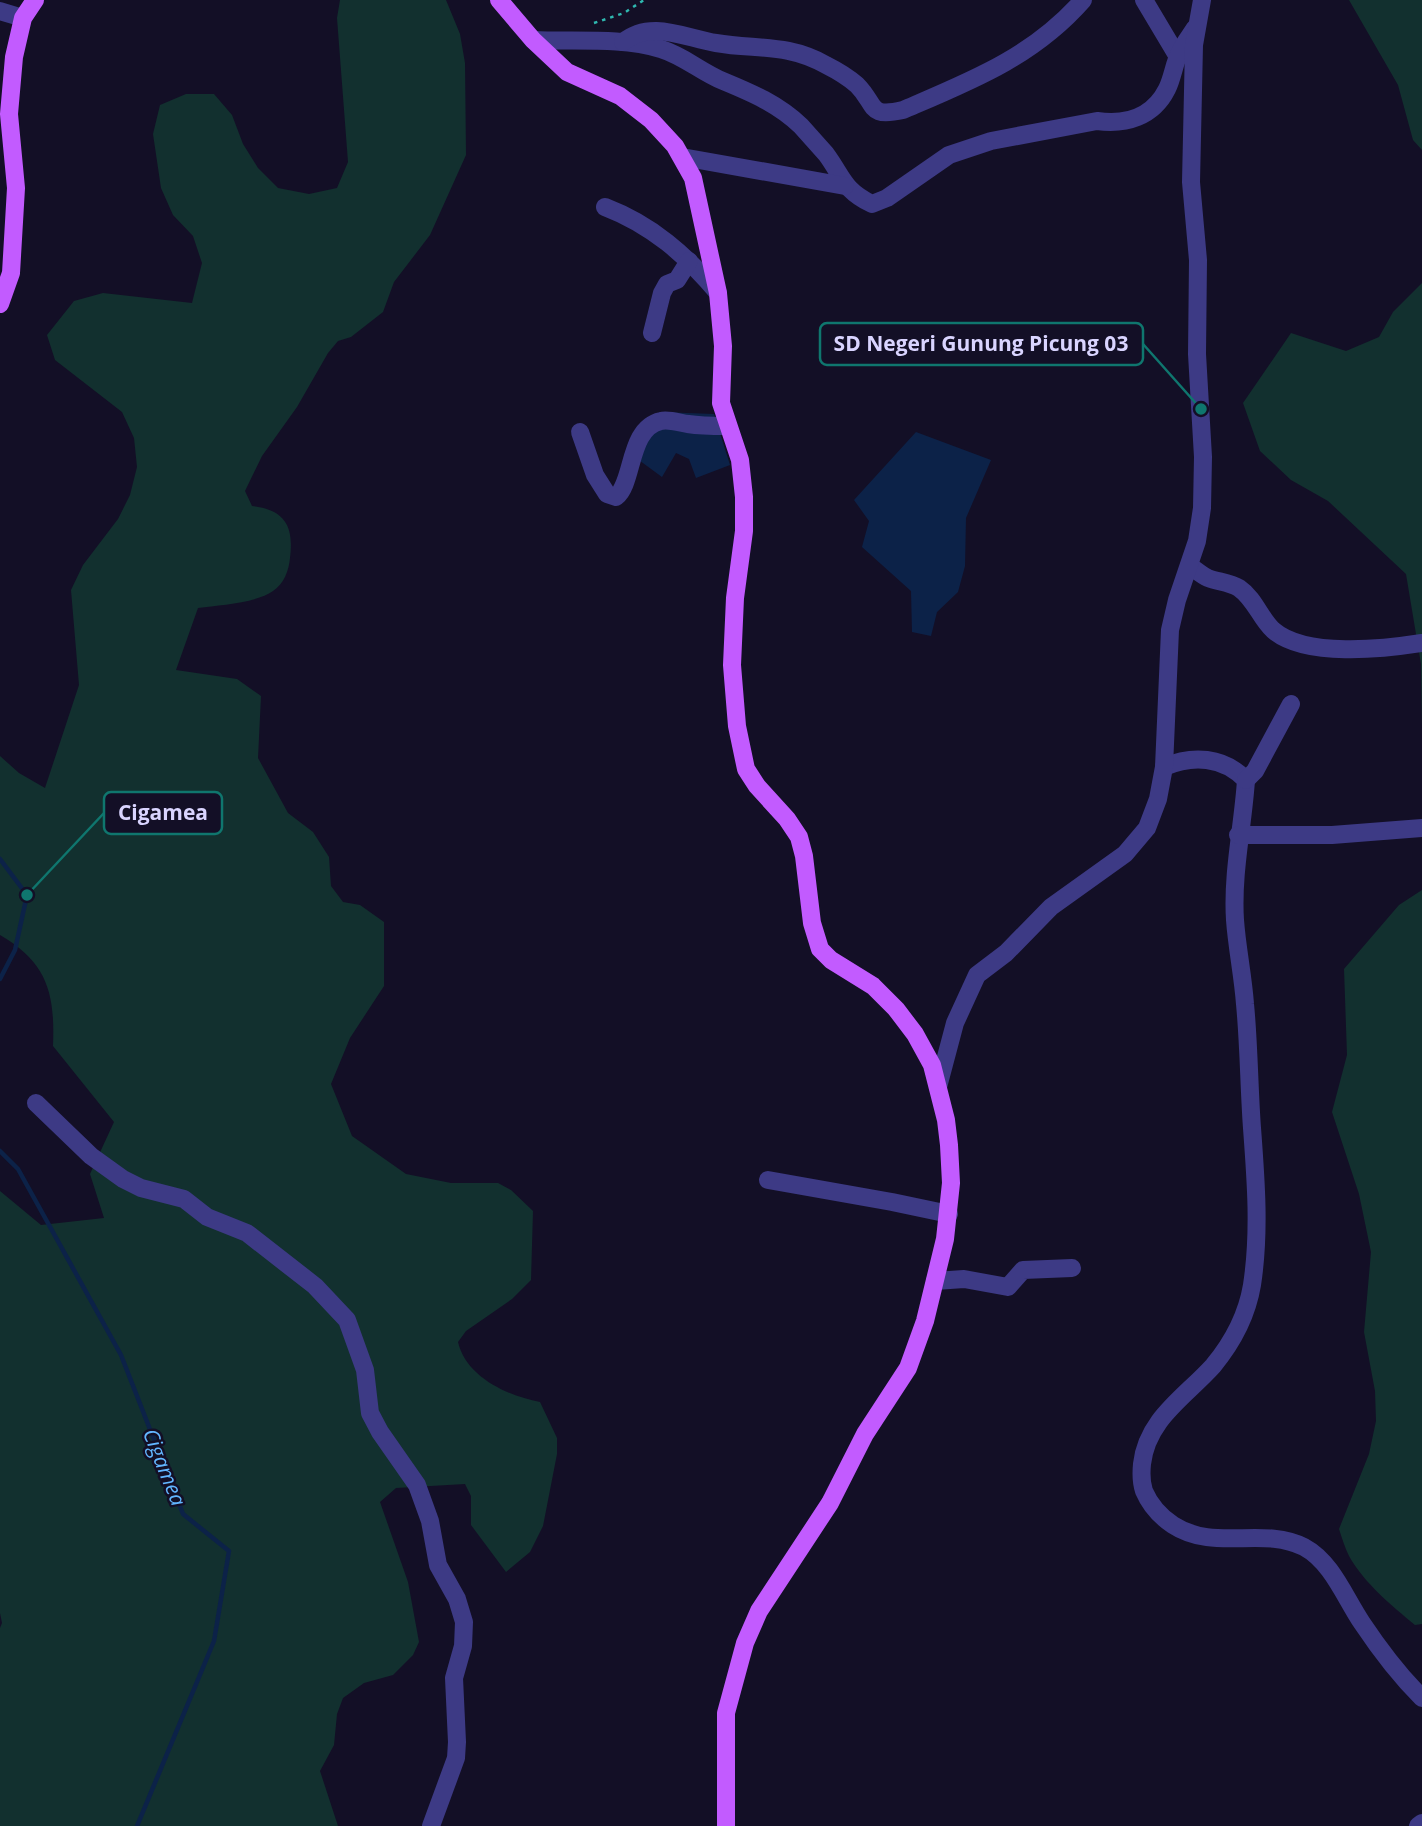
<svg xmlns="http://www.w3.org/2000/svg" width="1422" height="1826" viewBox="0 0 1422 1826" font-family="'Open Sans',sans-serif">
<rect width="100%" height="100%" fill="#130f26"/>
<!-- green -->
<g fill="#12302f">
<path d="M 340,0 L 446,0 L 460,34 L 465,63 L 466,155 L 430,235 L 394,282 L 383,312 L 351,337 L 338,341 L 328,353 L 297,407 L 262,456 L 245,491 L 252,506 C 285,510 294,526 290,558 C 289,570 284,584 273,591 C 256,603 220,605 198,608 L 176,670 L 237,679 L 261,696 L 258,758 L 288,813 L 313,832 L 329,857 L 331,886 L 343,902 L 360,905 L 384,922 L 384,986 L 350,1038 L 331,1084 L 352,1136 L 406,1174 L 451,1183 L 498,1183 L 511,1190 L 533,1211 L 531,1280 L 512,1299 L 466,1331 L 458,1342 C 466,1377 508,1396 540,1402 L 557,1438 L 557,1454 L 543,1526 L 530,1552 L 506,1572 L 471,1525 L 471,1496 L 465,1484 L 396,1488 L 380,1502 L 408,1582 L 419,1642 L 413,1655 L 393,1675 L 364,1683 L 343,1698 L 337,1714 L 334,1745 L 320,1771 L 338,1826 L 0,1826 L 0,1628 L 2,1623 L 0,1613 L 0,1191 L 41,1225 L 104,1218 L 90,1174 L 114,1122 L 53,1046 C 55,994 48,963 0,935 L 0,756 L 19,773 L 45,788 L 79,685 L 71,590 L 83,565 L 118,519 L 130,495 L 137,467 L 134,438 L 122,412 L 55,360 L 47,335 L 74,301 L 103,293 L 192,303 L 202,263 L 193,236 L 173,215 L 161,188 L 153,134 L 160,105 L 186,94 L 214,94 L 232,115 L 243,144 L 258,168 L 278,188 L 309,194 L 337,188 L 348,162 L 337,18 Z"/>
<path d="M 1349,0 L 1422,0 L 1422,150 L 1413,140 L 1398,85 Z"/>
<path d="M 1422,283 L 1422,728 L 1421,664 L 1406,574 L 1328,501 L 1291,480 L 1260,451 L 1243,403 L 1291,333 L 1346,351 L 1379,337 L 1393,312 Z"/>
<path d="M 1422,890 L 1422,1624 L 1415,1625 C 1391,1605 1365,1584 1349,1556 C 1345,1548 1342,1538 1339,1529 L 1369,1454 L 1376,1421 L 1375,1391 L 1364,1332 L 1371,1252 L 1359,1194 L 1332,1112 L 1347,1055 L 1344,969 L 1399,905 Z"/>
</g>
<!-- water -->
<g fill="#0c2248">
<path d="M 660,412 L 714,414 L 730,465 L 696,478 L 689,459 L 676,453 L 662,477 L 632,455 Z"/>
<path d="M 916,432 L 991,460 L 966,518 L 965,566 L 958,592 L 937,612 L 931,636 L 912,632 L 911,591 L 862,547 L 869,521 L 854,500 Z"/>
</g>
<g fill="none" stroke-linecap="round" stroke-linejoin="round">
<!-- stream -->
<g stroke="#0c2248" stroke-width="4.5">
<path d="M 0,859 L 27,895 L 15,950 L 0,979"/>
<path d="M 0,1151 L 18,1169 L 121,1355 L 183,1514 L 229,1551 L 214,1641 L 137,1826"/>
</g>
<!-- path -->
<path stroke="#2fb8b0" stroke-width="2.5" stroke-dasharray="3.5 5" stroke-linecap="butt" d="M 594,23 L 624,13 L 644,0"/>
<!-- minor -->
<g stroke="#3d3a85" stroke-width="18">
<path d="M 1144,0 L 1178,57"/>
<path d="M 0,11 L 23,18"/>
<path d="M 533,40 C 575,42 620,37 661,49 C 684,56 701,72 723,81 C 752,93 778,104 801,126 C 809,135 818,145 826,154 C 843,177 843,190 872,204 L 887,198 L 949,155 L 991,141 L 1097,121 C 1126,125 1153,117 1167,89 C 1173,77 1174,63 1180,52 C 1184,43 1190,36 1195,28"/>
<path d="M 623,42 C 651,19 685,38 716,43 C 756,50 787,43 826,65 C 836,70 849,78 857,85 C 877,105 867,118 903,110 C 971,81 1033,57 1083,0"/>
<path d="M 682,157 L 845,186"/>
<path d="M 605,207 C 652,225 686,255 718,293"/>
<path d="M 652,333 L 662,293 L 667,284 L 677,280 L 689,261"/>
<path d="M 580,432 L 595,475 L 607,494 L 616,497 C 634,483 628,428 661,421 C 669,419 680,423 688,424 C 701,426 714,426 726,426"/>
<path d="M 1190,566 C 1196,570 1201,575 1208,578 C 1218,582 1229,582 1239,588 C 1255,599 1260,618 1273,630 C 1305,658 1384,649 1422,643"/>
<path d="M 1164,767 C 1192,755 1223,756 1246,780 C 1243,826 1232,873 1235,920 C 1237,948 1243,976 1245,1004 C 1249,1045 1249,1087 1252,1128 C 1256,1181 1260,1233 1252,1285 C 1247,1315 1232,1343 1213,1366 C 1185,1397 1147,1419 1142,1464 C 1141,1474 1141,1482 1144,1491 C 1150,1505 1161,1517 1173,1525 C 1214,1552 1263,1526 1304,1547 C 1332,1562 1345,1598 1362,1623 C 1380,1650 1399,1675 1422,1698"/>
<path d="M 1246,780 L 1255,771 L 1291,704"/>
<path d="M 1238,835 L 1332,835 L 1422,828"/>
<path d="M 938,1087 L 955,1023 L 977,975 L 1006,953 L 1051,907 L 1125,854 L 1147,828 L 1158,799 L 1164,767 L 1170,630 L 1177,600 L 1197,541 L 1202,508 L 1203,457 L 1197,354 L 1198,260 L 1191,182 L 1194,45 L 1202,0"/>
<path d="M 36,1103 L 91,1156 L 123,1179 L 141,1188 L 184,1199 L 207,1217 L 247,1233 L 315,1286 L 347,1320 L 365,1370 L 370,1413 L 380,1432 L 417,1485 L 430,1521 L 438,1565 L 457,1599 L 464,1622 L 463,1646 L 454,1678 L 457,1742 L 456,1758 L 431,1826"/>
<path d="M 768,1180 L 892,1202 L 949,1214"/>
<path d="M 935,1281 L 964,1279 L 1008,1287 L 1023,1270 L 1072,1268"/>
<path d="M 1418,1826 L 1422,1823"/>
</g>
<!-- major -->
<g stroke="#c25bff" stroke-width="18">
<path d="M 499,0 L 533,40 L 567,72 L 620,96 L 651,120 L 675,146 L 693,178 L 718,293 L 723,346 L 721,403 L 740,460 L 744,497 L 744,531 L 735,598 L 732,665 L 737,726 L 746,769 L 757,786 L 787,819 L 799,837 L 804,856 L 812,923 L 820,949 L 831,960 L 873,986 L 896,1009 L 915,1034 L 932,1065 L 946,1120 L 949,1145 L 951,1183 L 945,1239 L 925,1321 L 908,1368 L 865,1434 L 830,1503 L 759,1611 L 745,1643 L 726,1713 L 726,1826"/>
<path d="M 0,304 L 11,273 L 16,188 L 9,114 L 14,57 L 23,18 L 35,0"/>
</g>
</g>
<g text-anchor="middle" dominant-baseline="central" stroke-width="5" stroke-linejoin="round" paint-order="stroke">
<!-- water labels -->
<g font-size="21" font-style="italic" fill="#62b6ff" stroke="#130f26">
<text transform="translate(165 1467) rotate(68)">Cigamea</text>
</g>
</g>
<!-- callouts -->
<path fill="none" stroke="#0f766e" stroke-width="2.5" d="M1201 409L1143 344M27 895L104 813"/>
<g fill="#0f766e" stroke="#130f26" stroke-width="2.5">
<circle cx="1201" cy="409" r="7"/>
<circle cx="27" cy="895" r="7"/>
</g>
<g fill="#130f26" stroke="#0f766e" stroke-width="2.5">
<rect x="820" y="323" width="323" height="42" rx="7"/>
<rect x="104" y="792" width="118" height="42" rx="7"/>
</g>
<g font-size="21" text-anchor="middle" font-weight="bold" fill="#d9d4ff">
<text x="981" y="351">SD Negeri Gunung Picung 03</text>
<text x="163" y="820">Cigamea</text>
</g>
</svg>
